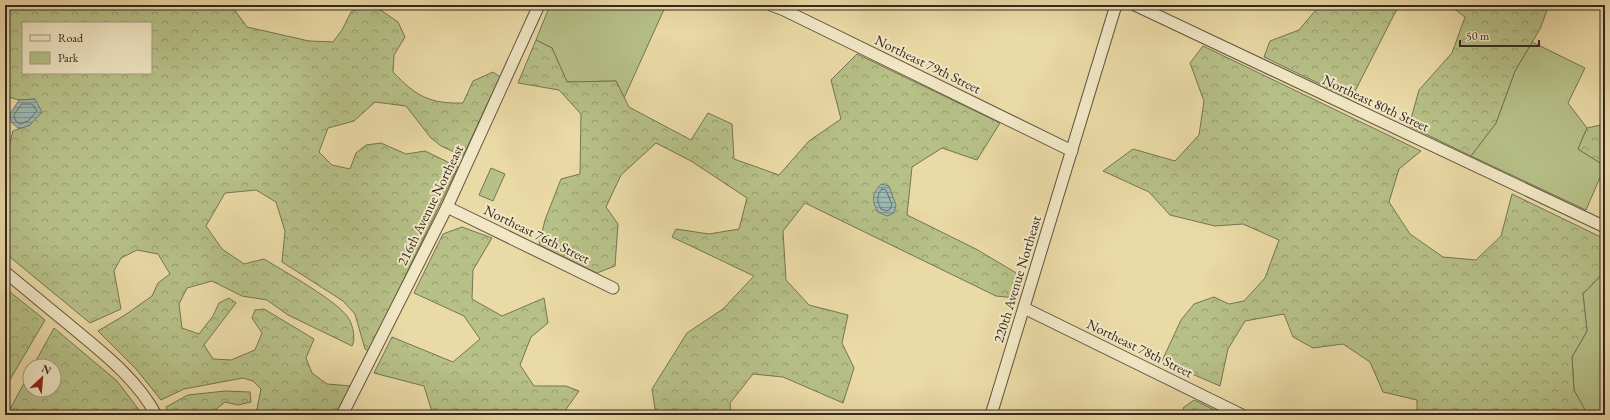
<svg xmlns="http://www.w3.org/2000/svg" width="1610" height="420" viewBox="0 0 1610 420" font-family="'EB Garamond',serif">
<defs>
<pattern id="forest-crowns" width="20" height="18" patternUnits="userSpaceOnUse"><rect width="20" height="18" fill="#b6c087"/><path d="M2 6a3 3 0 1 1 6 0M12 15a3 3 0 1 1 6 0" fill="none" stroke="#959c6e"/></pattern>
<pattern id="water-rules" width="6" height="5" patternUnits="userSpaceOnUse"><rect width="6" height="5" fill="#9bb8b1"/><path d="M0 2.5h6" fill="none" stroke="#7f9690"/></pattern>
</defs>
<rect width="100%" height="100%" fill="#eadaa6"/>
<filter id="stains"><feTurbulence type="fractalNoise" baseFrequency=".005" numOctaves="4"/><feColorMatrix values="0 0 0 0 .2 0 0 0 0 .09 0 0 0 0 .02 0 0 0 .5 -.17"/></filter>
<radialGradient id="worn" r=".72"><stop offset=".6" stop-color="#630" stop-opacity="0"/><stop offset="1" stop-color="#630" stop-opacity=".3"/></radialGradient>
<!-- green -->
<g fill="#b6c087" stroke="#757454">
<path d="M 550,5 L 666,5 L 624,98 L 616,81 L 567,82 L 552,48 L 536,40 Z"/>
<path d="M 1532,42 L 1585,68 L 1568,103 L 1587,128 L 1578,149 L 1605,166 L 1586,210 L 1471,156 L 1496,123 L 1515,71 Z"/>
<path d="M 491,168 L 505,174 L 493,201 L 479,195 Z"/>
<path d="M 1605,271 L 1605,415 L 1587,415 L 1574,390 L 1572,357 L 1587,331 L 1583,294 Z"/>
</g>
<!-- forest -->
<g fill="url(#forest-crowns)" stroke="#757454" fill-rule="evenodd">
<path d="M 5,5 L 231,5 L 247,27 L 309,41 L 333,42 L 342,30 L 351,12 L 364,5 L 373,5 L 398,22 L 405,37 L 394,55 L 393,72 C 416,96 429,104 463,103 L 473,81 L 493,72 L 500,77 L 463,156 L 441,146 L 431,138 L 406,106 L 375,102 L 354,121 L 328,128 L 319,152 L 332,165 L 350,169 L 356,153 L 366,145 L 381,143 L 406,154 L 425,151 L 458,167 L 369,351 L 365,349 L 355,314 L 343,301 L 282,262 L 285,231 L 276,202 L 256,190 L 225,193 L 206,226 L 222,249 L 244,264 L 264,259 C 282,270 341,303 349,319 C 353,326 356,339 352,346 L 288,315 L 267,300 L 242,296 L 212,281 L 187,288 L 179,304 L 182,328 L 199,334 L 213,316 L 219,303 L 229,298 L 236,303 L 204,345 L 213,359 L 231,360 L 255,350 L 262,333 L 252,318 L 255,310 L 264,309 L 314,339 L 306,358 L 312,373 L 327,384 L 351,386 L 335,415 L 246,415 L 257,409 L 261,389 L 253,381 L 243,378 L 184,389 L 161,400 L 136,369 L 98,331 L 125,315 L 152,296 L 158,283 L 170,274 L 158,254 L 137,250 L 121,258 L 114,271 L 121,309 L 90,323 L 5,253 L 5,180 L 8,177 L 6,156 L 13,131 L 30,125 L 35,99 L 19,100 L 5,96 ZM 23,23 L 151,23 L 151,73 L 23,73 Z"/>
<path d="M 1320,5 L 1399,5 L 1351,99 L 1264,57 L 1270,41 L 1299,30 Z"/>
<path d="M 1449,5 L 1549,5 L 1540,29 L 1515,71 L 1496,123 L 1471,156 L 1409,126 L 1419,90 L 1452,53 L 1465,17 Z"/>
<path d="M 536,40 L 552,48 L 567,82 L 616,81 L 629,107 L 691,140 L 708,113 L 732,124 L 734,159 L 779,175 L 809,141 L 841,119 L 831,80 L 857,54 L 1000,123 L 977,160 L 942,148 L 912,167 L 907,215 L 976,249 L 1023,277 L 1016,298 L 996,296 L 805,203 L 783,231 L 786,280 L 809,305 L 848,315 L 842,343 L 854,368 L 843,403 L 783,377 L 753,374 L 730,403 L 731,415 L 656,415 L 652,389 L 687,333 L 723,309 L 754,276 L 672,237 L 676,229 L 709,234 L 739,229 L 747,198 L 691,161 L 656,143 L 621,175 L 606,207 L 618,224 L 615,266 L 597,273 L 539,245 L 545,220 L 561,179 L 580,174 L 581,114 L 559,90 L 518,83 Z"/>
<path d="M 1203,46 L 1421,151 L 1399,169 L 1389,202 L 1410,234 L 1443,257 L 1476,260 L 1501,236 L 1512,194 L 1605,239 L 1605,271 L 1583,294 L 1587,331 L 1572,357 L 1574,390 L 1588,415 L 1417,415 L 1417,400 L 1383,392 L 1370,362 L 1343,344 L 1313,348 L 1293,337 L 1284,314 L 1245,321 L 1228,349 L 1220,386 L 1162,361 L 1181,320 L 1194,304 L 1214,297 L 1229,304 L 1244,301 L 1265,278 L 1279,240 L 1243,224 L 1215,226 L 1170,215 L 1149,192 L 1103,171 L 1133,149 L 1175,161 L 1199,135 L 1204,101 L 1190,63 Z"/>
<path d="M 1605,124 L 1605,166 L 1578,149 L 1587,128 Z"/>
<path d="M 462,227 L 492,238 L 473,270 L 472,299 L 502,316 L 544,298 L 548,323 L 531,337 L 520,365 L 534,386 L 566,386 L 579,391 L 562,415 L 433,415 L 424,386 L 374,373 L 392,337 L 453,362 L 480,339 L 464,316 L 414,293 L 443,234 Z"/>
<path d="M 5,288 L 45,320 L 5,388 Z"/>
<path d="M 54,328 L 117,381 L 143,415 L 9,415 L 9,411 L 30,372 L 30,390 L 54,390 L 54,366 L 33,366 Z"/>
<path d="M 225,391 L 250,392 L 251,402 L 238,405 L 225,402 L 209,415 L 169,415 L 166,407 L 188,395 Z"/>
<path d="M 1194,400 L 1225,415 L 1186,415 L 1183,408 Z"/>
</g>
<!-- water -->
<g fill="url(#water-rules)" stroke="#727e77">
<path d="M 35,99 L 42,112 L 30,125 L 19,129 L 11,122 L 10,114 L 19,100 Z"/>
<path d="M 881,184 L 889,186 L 896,205 L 894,213 L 887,216 L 878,212 C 871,200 872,194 881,184 Z"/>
</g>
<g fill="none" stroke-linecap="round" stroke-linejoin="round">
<!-- shore -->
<g stroke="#687069" stroke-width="1">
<path d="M 22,104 L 32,104 L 37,111 L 28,121 L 20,124 L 15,120 L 14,115 Z"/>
<path d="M 882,189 L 886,190 L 892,205 L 890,209 L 887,211 L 881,209 C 877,202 876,195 882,189 Z"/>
</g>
<!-- minor casing -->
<g stroke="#625442" stroke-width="13">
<g id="minor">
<path d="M 771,5 L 784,10 L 1072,151"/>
<path d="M 1135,5 L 1605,227"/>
<path d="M 447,207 L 613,288"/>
<path d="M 5,272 C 26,289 46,306 67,323 C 99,350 136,377 156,415"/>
<path d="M 1024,308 L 1242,415"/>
<path d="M 342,415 L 447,207 L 539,5"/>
<path d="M 991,415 L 1116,5"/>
</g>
</g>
<!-- minor -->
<use href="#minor" stroke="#f1e7c5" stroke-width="11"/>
</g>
<g text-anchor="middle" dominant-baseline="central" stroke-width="4" stroke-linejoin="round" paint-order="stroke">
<!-- street labels -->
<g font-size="14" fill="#342821" stroke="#f1e7c5">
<text transform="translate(928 64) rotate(26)">Northeast 79th Street</text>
<text transform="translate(1376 103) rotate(25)">Northeast 80th Street</text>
<text transform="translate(430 205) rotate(-64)">216th Avenue Northeast</text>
<text transform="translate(537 234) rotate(26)">Northeast 76th Street</text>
<text transform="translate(1017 279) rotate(-73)">220th Avenue Northeast</text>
<text transform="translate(1140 348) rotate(26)">Northeast 78th Street</text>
</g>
</g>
<!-- margin -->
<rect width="1610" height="420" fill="none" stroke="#eadaa6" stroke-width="20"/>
<rect x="6" y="6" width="1598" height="408" fill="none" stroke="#342821" stroke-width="2"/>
<rect x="10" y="10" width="1590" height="400" fill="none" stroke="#342821"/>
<!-- legend -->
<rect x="22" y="22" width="130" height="52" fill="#f1e7c5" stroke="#a59b83"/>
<rect x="30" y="35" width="20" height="6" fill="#f1e7c5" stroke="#a59b83"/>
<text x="58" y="42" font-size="12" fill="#342821">Road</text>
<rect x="30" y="52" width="20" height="12" fill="#b6c087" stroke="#a59b83"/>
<text x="58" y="62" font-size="12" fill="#342821">Park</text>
<!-- north arrow -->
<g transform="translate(42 378) rotate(26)"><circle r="19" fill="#f1e7c5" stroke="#a59b83"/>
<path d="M0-3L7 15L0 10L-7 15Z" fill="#8f2418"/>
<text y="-6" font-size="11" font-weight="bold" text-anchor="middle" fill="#342821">N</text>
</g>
<!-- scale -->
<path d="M1460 40v6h79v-6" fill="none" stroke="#342821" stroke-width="2"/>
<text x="1466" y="40" font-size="12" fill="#342821" stroke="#f1e7c5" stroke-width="3" paint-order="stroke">50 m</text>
<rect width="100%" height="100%" filter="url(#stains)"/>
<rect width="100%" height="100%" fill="url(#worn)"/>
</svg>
